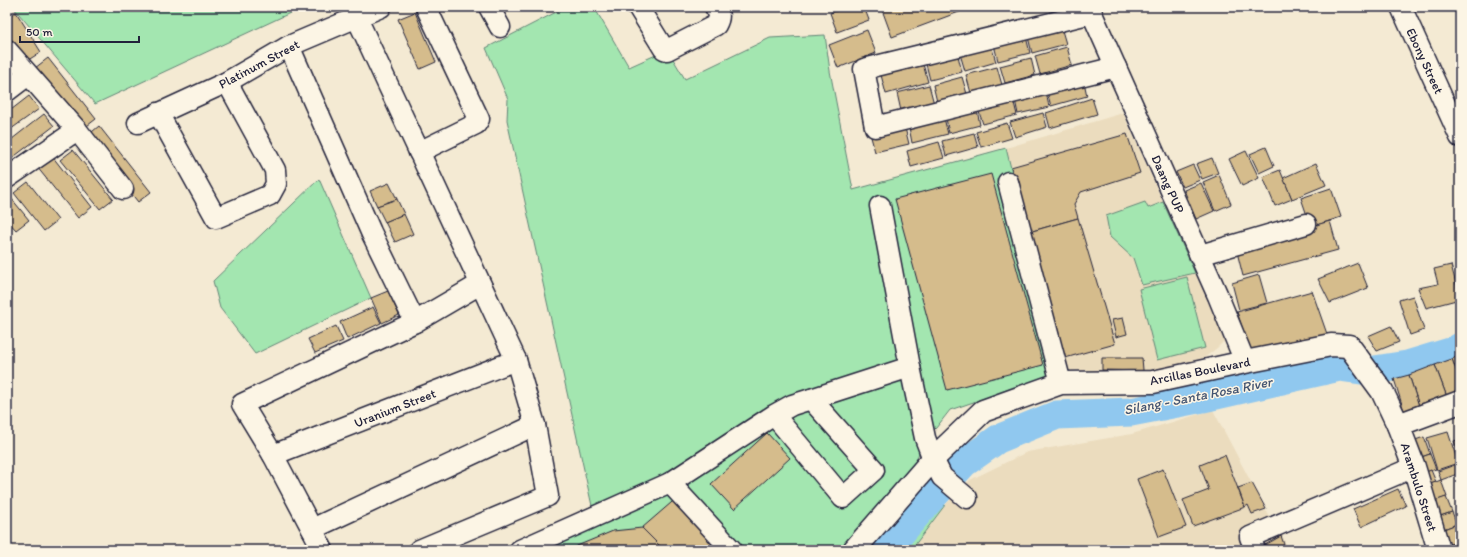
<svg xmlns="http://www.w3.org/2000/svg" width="1467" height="557" viewBox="0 0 1467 557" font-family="Itim,sans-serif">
<rect width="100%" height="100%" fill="#f4ead3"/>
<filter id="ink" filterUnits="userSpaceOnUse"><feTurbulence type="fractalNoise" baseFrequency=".025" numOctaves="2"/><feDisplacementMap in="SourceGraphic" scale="8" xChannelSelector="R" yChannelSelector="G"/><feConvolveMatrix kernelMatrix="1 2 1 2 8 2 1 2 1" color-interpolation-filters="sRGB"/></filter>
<g filter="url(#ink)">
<!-- built -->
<g fill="#ebdcbe">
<path d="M 1123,113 L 1225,340 L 1217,348 L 1204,358 L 1161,369 L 1142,371 L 1068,370 L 1018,197 L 1006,148 Z"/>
<path d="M 1213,410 L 1271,520 L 1281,531 L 1288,550 L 911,550 L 945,505 L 970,480 L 1027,452 L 1132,434 Z"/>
</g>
<!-- green -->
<g fill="#a3e6b0" stroke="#628476">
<path d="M 13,7 L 303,7 L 95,104 Z"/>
<path d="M 566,7 L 594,7 L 629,67 L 658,54 L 673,59 L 685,79 L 770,38 L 825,35 L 830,71 L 853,190 L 1006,148 L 1018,197 L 1068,370 L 950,410 L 936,428 L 925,438 L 912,470 L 842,550 L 499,550 L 592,506 L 507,120 L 508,99 L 486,48 Z"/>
<path d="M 319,179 L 371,298 L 255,354 L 220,308 L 213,281 Z"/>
<path d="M 1145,202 L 1148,208 L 1163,202 L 1195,273 L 1142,285 L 1133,258 L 1110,237 L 1106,216 Z"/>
<path d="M 1187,277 L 1205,348 L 1157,360 L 1139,289 Z"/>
<path d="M 915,490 L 926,493 L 945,505 L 911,550 L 859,550 Z"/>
</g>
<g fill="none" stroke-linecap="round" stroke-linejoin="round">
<!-- river -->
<path stroke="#90c8ef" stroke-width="29" d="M 886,550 L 925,505 L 964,463 L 998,439 L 1057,415 L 1131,412 L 1203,398 L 1339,367 L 1368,371 L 1407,365 L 1453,351 L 1460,347"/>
</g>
<!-- building -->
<g fill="#d5bc8c" stroke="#22223b">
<path d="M 848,7 L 864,7 L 869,20 L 837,32 L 830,13 Z"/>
<path d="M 881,7 L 966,7 L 967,9 L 892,37 Z"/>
<path d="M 16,12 L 41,52 L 25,62 L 7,33 L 7,17 Z"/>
<path d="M 415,12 L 436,62 L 420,69 L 398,19 Z"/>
<path d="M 1061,27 L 1066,44 L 1032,53 L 1028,37 Z"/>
<path d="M 867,30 L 876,53 L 838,68 L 829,45 Z"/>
<path d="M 1026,37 L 1030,53 L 998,61 L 994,45 Z"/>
<path d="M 991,45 L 996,62 L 965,71 L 960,54 Z"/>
<path d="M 1067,47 L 1072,65 L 1040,74 L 1035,56 Z"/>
<path d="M 958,56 L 962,72 L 930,80 L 926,64 Z"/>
<path d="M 48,58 L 96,119 L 83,129 L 35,68 Z"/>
<path d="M 1031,58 L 1035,75 L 1005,83 L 1000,66 Z"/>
<path d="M 923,64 L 928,82 L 886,94 L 881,75 Z"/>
<path d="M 997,67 L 1002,85 L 971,93 L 966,75 Z"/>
<path d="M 962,77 L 967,94 L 937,102 L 933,85 Z"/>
<path d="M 1084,82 L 1087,96 L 1051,106 L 1047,92 Z"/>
<path d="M 929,85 L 934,104 L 901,111 L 897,93 Z"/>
<path d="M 1046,92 L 1049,107 L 1018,114 L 1015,100 Z"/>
<path d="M 29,96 L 39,109 L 7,132 L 7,113 Z"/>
<path d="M 1092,98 L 1097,114 L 1050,128 L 1046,113 Z"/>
<path d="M 1013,99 L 1017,115 L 983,124 L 978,109 Z"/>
<path d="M 977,110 L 980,125 L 949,133 L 946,118 Z"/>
<path d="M 1043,113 L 1047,127 L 1015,137 L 1010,122 Z"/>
<path d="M 44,114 L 54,126 L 7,162 L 7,143 Z"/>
<path d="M 944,118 L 948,134 L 912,143 L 909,127 Z"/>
<path d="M 1007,123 L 1012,138 L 981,147 L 976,132 Z"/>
<path d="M 99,126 L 151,192 L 138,202 L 86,137 Z"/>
<path d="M 905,128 L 909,144 L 875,152 L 871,137 Z"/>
<path d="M 974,133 L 978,147 L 946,156 L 942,141 Z"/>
<path d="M 1127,134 L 1140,173 L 1081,192 L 1074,204 L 1078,218 L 1029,232 L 1011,167 Z"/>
<path d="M 939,142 L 944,158 L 911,167 L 907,151 Z"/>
<path d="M 1266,147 L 1274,166 L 1259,173 L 1250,154 Z"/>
<path d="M 73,150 L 113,199 L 100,209 L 60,160 Z"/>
<path d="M 1246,151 L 1259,178 L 1242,186 L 1229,159 Z"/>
<path d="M 52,156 L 92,207 L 78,218 L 37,167 Z"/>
<path d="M 1212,158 L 1218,173 L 1202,179 L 1196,164 Z"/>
<path d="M 1316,163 L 1326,185 L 1292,199 L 1283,178 Z"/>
<path d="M 1193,165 L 1200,180 L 1183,187 L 1176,172 Z"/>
<path d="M 1280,170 L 1292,199 L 1275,206 L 1263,177 Z"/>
<path d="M 991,174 L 1043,365 L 947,390 L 895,199 Z"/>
<path d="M 1219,175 L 1231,204 L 1215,211 L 1203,182 Z"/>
<path d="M 28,182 L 58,220 L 44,231 L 14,193 Z"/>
<path d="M 389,183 L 397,199 L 377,206 L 370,191 Z"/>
<path d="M 1201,183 L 1214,211 L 1196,219 L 1184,190 Z"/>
<path d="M 1331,188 L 1341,217 L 1311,227 L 1301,198 Z"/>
<path d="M 7,193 L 29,220 L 16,230 L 7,220 Z"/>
<path d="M 397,199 L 404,214 L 385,222 L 377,206 Z"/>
<path d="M 404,214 L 413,234 L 395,242 L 385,222 Z"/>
<path d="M 1078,218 L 1115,344 L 1065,358 L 1029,232 Z"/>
<path d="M 1330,221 L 1338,250 L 1243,276 L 1236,248 Z"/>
<path d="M 1358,263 L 1368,288 L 1330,303 L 1318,279 Z"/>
<path d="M 1451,265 L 1460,299 L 1426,308 L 1418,288 L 1438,284 L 1434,269 Z"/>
<path d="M 1259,275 L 1267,303 L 1239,310 L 1232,283 Z"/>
<path d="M 388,291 L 399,315 L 382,323 L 371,298 Z"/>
<path d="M 1312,291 L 1327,334 L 1251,353 L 1237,312 Z"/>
<path d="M 1413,296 L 1424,330 L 1410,335 L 1399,300 Z"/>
<path d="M 373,307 L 381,323 L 347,339 L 340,322 Z"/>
<path d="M 1123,318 L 1127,334 L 1116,337 L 1112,320 Z"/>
<path d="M 336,326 L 343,341 L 315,353 L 308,339 Z"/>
<path d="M 1391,326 L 1399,342 L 1377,351 L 1368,336 Z"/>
<path d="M 1460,355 L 1460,381 L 1452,359 Z"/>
<path d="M 1102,358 L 1142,358 L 1143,370 L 1142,371 L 1102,370 Z"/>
<path d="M 1452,359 L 1460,381 L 1460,392 L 1447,397 L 1435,365 Z"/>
<path d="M 1435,365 L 1447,397 L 1419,406 L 1409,375 Z"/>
<path d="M 1409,375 L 1419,406 L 1404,411 L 1394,379 Z"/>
<path d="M 1448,432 L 1458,463 L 1437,470 L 1427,438 Z"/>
<path d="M 767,433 L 790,458 L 734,509 L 711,484 Z"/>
<path d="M 1424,437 L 1430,454 L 1407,462 L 1401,445 Z"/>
<path d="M 1460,439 L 1460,458 L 1454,441 Z"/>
<path d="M 1430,454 L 1436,469 L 1413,477 L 1407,462 Z"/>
<path d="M 1225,455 L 1245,507 L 1193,526 L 1183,500 L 1209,490 L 1200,465 Z"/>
<path d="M 1460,463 L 1460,473 L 1441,480 L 1438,471 Z"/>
<path d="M 1163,469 L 1186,527 L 1159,537 L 1137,479 Z"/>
<path d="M 1431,470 L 1436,482 L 1417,489 L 1413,477 Z"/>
<path d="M 1441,480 L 1447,497 L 1423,505 L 1417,489 Z"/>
<path d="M 1252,483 L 1266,509 L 1252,514 L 1248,505 L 1245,507 L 1238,488 Z"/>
<path d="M 1398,489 L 1406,506 L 1361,527 L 1353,509 Z"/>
<path d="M 679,496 L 728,550 L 664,550 L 642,528 Z"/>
<path d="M 1446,497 L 1452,512 L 1429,520 L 1423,505 Z"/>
<path d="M 1452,512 L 1457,524 L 1433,533 L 1429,520 Z"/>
<path d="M 1457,524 L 1460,532 L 1460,541 L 1438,548 L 1433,533 Z"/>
<path d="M 642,528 L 664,550 L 572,550 L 577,546 L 613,531 Z"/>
<path d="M 1281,536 L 1286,550 L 1268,550 L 1265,545 Z"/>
<path d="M 1460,541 L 1460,550 L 1439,550 L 1438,548 Z"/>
</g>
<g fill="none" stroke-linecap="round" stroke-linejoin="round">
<!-- minor casing -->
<g stroke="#22223b" stroke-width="23">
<g id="minor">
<path d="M 489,7 L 500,27"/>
<path d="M 638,7 L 664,49 L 667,50 L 716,25 C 720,18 720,14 715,7"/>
<path d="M 1089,7 L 1218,296 L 1245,362"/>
<path d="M 1401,7 L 1460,137"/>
<path d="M 1092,13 L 864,69 L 875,127 L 1116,67"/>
<path d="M 356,16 L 516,360 L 535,425 L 548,496 L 419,550"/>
<path d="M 289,46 L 371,232 L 415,322"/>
<path d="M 7,50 L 77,130 L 123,189"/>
<path d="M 7,91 L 28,75"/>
<path d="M 158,113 L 216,218 L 270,195 L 276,184 L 275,170 L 227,82"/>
<path d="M 138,123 L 227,82 L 289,46 L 381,7"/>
<path d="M 419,152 L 476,124 L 479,119 L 426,7"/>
<path d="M 7,178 L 77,130"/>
<path d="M 1008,182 L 1061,383"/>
<path d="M 880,206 L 910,367 L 925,438 L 933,459 L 942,477 L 967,498"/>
<path d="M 1200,255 L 1306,224"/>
<path d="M 811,399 L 910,367"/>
<path d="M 273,455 L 516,360"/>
<path d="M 670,483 L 774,415 L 792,405 L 811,399 L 874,470 L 843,498 L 774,415"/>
<path d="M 312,529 L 535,425"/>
<path d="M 323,550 L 273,455 L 242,404 L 415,322 L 480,284"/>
<path d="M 520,550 L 670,483 L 732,550"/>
<path d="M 1255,550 L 1250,537 L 1414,467"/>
</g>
</g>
<!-- major casing -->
<g stroke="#22223b" stroke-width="25">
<g id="major">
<path d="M 1398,425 L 1460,402"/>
<path d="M 854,550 L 933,459 L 983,411 L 1061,383 L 1153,382 L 1245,362 L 1331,345 L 1349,346 L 1382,391 L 1398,425 L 1414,467 L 1439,550"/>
</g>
</g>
<!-- minor -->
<use href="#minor" stroke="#fcf5e5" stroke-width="20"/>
<!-- major -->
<use href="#major" stroke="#fcf5e5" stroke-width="22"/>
</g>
</g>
<g text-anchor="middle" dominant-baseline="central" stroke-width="3" stroke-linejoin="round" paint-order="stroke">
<!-- street labels -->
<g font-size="13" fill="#22223b" stroke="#fcf5e5">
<text transform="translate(1425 61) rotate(65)">Ebony Street</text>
<text transform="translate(259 64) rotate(-28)">Platinum Street</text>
<text transform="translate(1168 184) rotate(66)">Daang PUP</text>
<text transform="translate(1200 371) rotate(-11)">Arcillas Boulevard</text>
<text transform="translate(395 408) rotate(-21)">Uranium Street</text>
<text transform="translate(1419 487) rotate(72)">Arambulo Street</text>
</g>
<!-- water labels -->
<g font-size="14" font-style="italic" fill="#435471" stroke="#fcf5e5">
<text transform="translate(1198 396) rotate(-11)">Silang - Santa Rosa River</text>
</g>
</g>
<!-- margin -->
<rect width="1467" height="557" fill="none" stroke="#fcf5e5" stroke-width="24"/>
<rect x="12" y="12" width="1443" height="533" fill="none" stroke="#22223b" stroke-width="1.5" filter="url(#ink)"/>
<!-- scale -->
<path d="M20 36v6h119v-6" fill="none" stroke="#22223b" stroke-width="2"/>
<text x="26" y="36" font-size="12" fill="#22223b" stroke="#fcf5e5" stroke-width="3" paint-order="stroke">50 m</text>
</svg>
